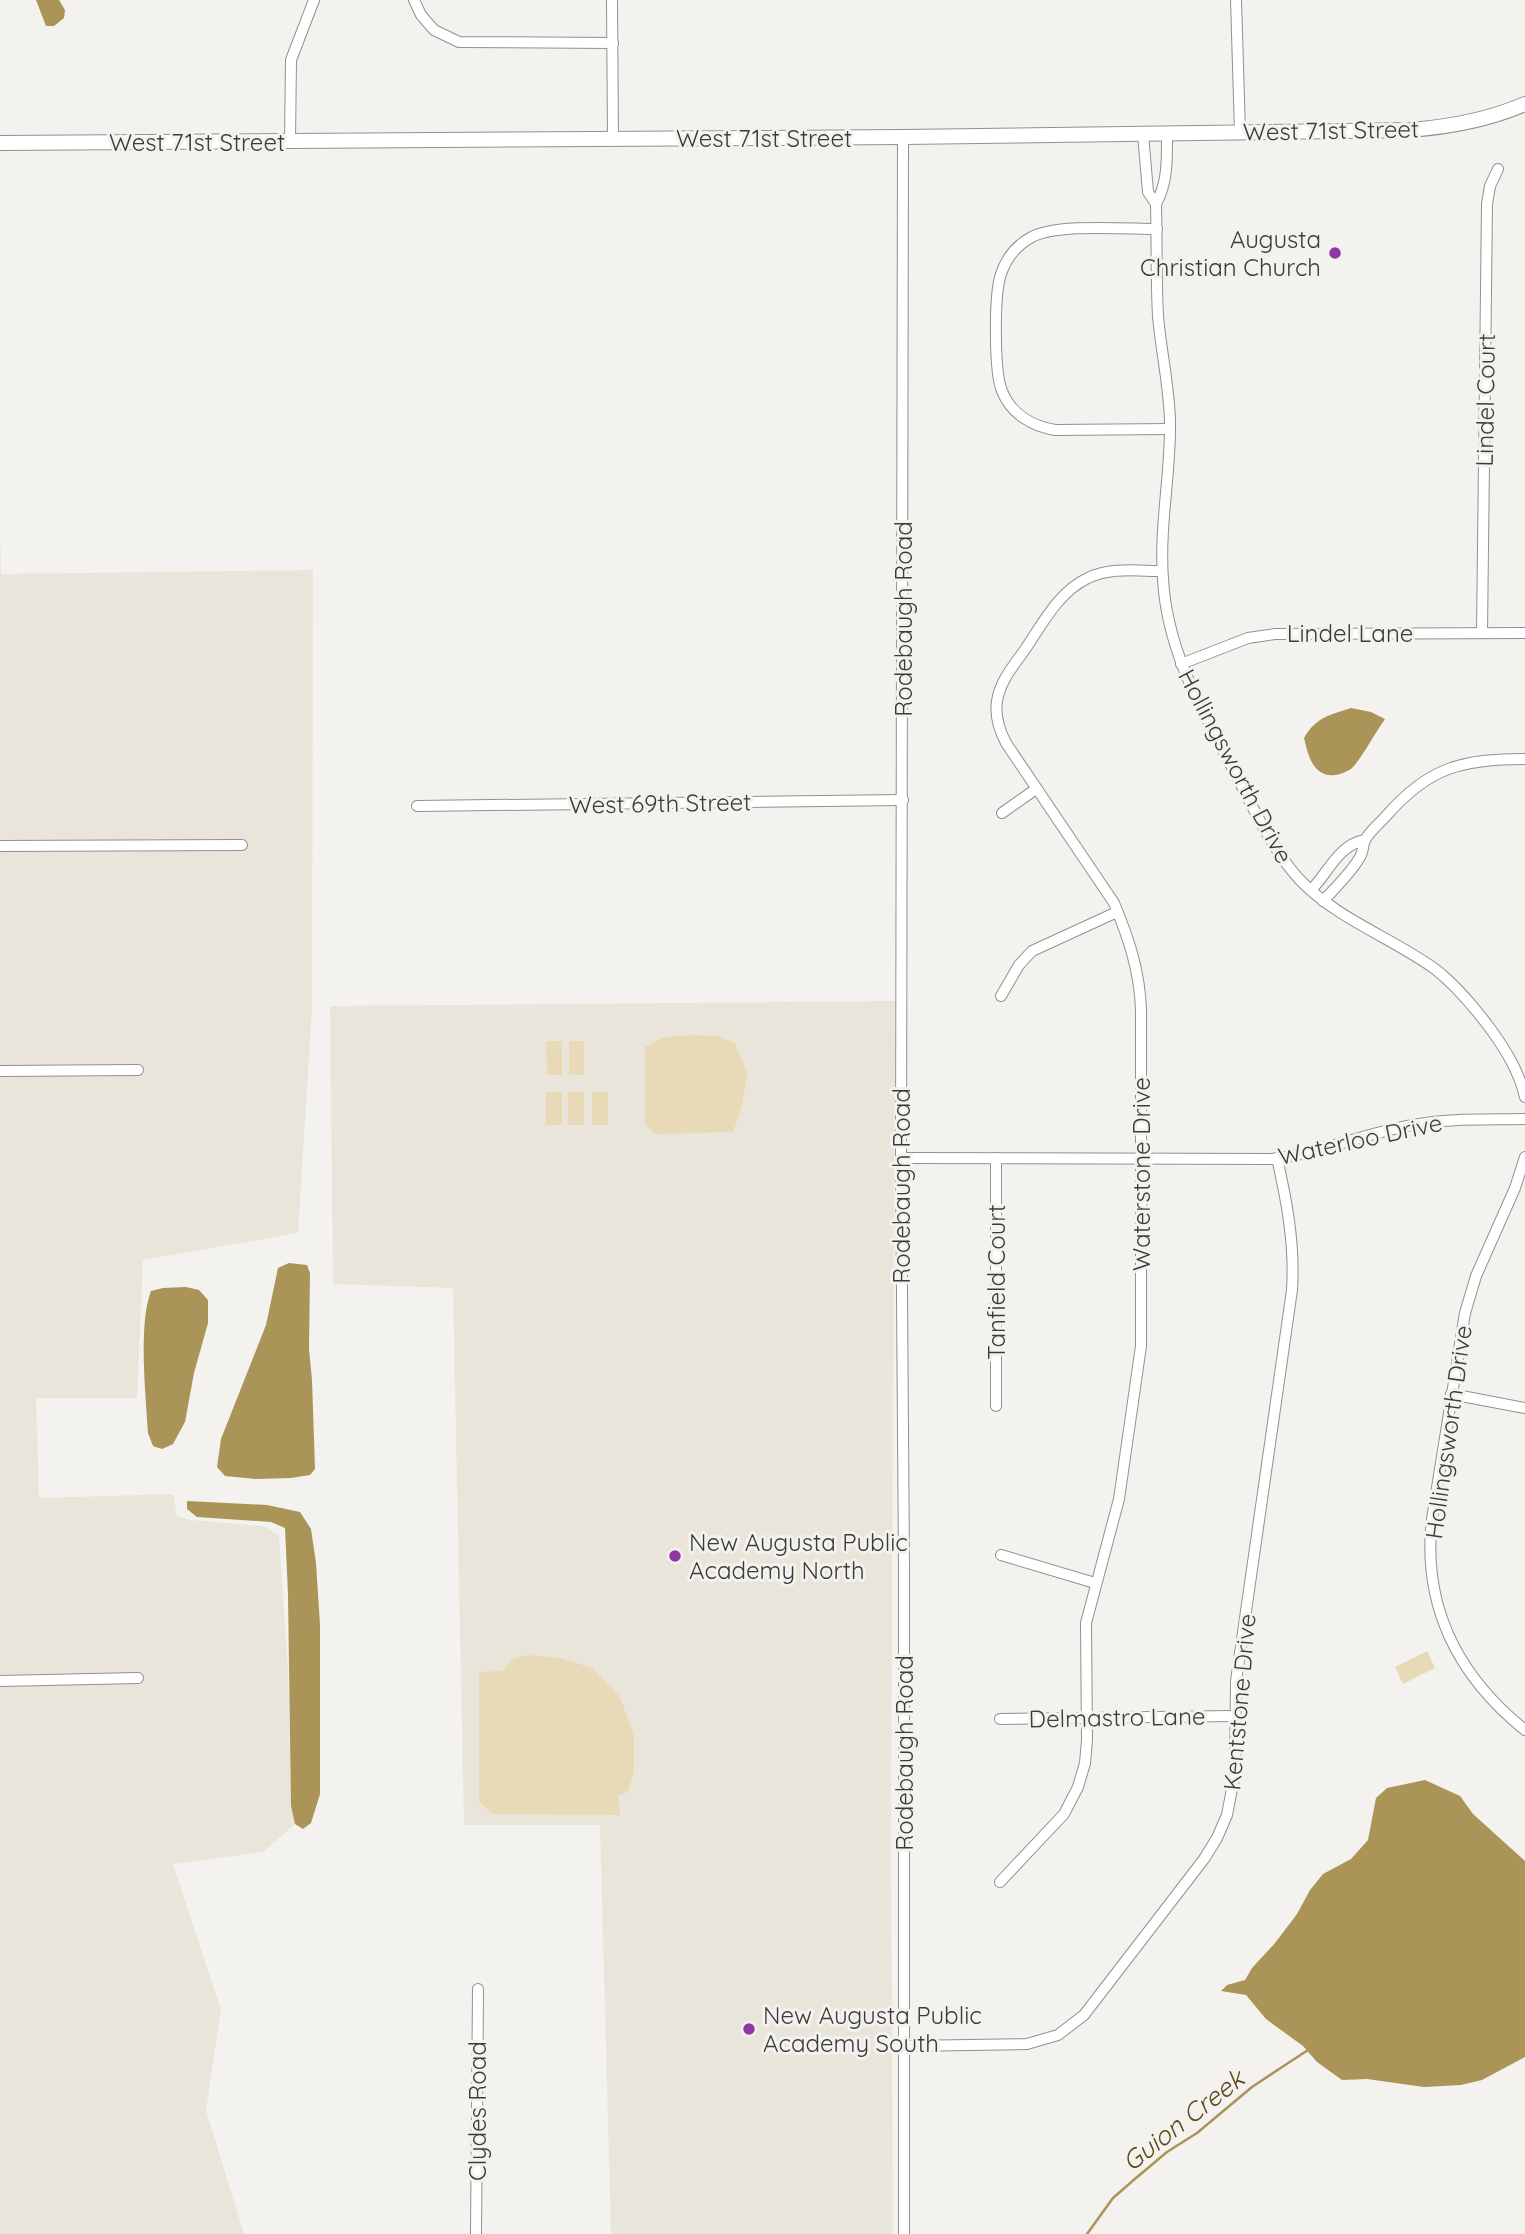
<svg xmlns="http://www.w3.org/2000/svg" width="1525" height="2234" viewBox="0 0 1525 2234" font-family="Quicksand,sans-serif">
<rect width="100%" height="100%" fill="#f3f2ee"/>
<!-- built -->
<g fill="#e9e5da">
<path d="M 0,523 L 1,574 L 313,570 L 312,1009 L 298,1233 L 143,1260 L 137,1398 L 36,1398 L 39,1498 L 173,1494 L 177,1516 L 191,1520 L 262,1526 L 279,1535 L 288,1670 L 291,1806 L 295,1824 L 263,1852 L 173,1864 L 221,2010 L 206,2110 L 244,2234 L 0,2234 Z"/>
<path d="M 895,1001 L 891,1824 L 893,2234 L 611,2234 L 600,1825 L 464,1825 L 453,1288 L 333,1284 L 330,1006 Z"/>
</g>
<!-- green -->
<g fill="#e8dab6">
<path d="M 691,1035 L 718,1036 L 735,1043 L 747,1073 L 742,1106 L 733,1132 L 656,1134 L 645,1125 L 645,1047 L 665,1037 Z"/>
<path d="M 546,1041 L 562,1041 L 562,1075 L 547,1075 Z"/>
<rect x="569" y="1041" width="15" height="34"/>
<rect x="546" y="1092" width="16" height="33"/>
<rect x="568" y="1092" width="16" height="33"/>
<rect x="592" y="1092" width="16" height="33"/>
<path d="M 1427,1651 L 1435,1668 L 1403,1684 L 1395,1667 Z"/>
<path d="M 527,1655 L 560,1658 L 592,1668 L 620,1697 L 634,1737 L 634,1771 L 628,1792 L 618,1796 L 620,1815 L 492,1814 L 479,1801 L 479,1672 L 503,1671 L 511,1660 Z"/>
</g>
<!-- water -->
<g fill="#aa9458">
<path d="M 36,0 L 59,0 L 65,10 L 64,18 L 54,26 L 46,26 Z"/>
<path d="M 1351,708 L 1371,712 L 1385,719 C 1376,731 1361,760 1351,769 C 1346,772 1341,774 1336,775 C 1313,778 1308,755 1304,738 C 1316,717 1330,715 1351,708 Z"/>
<path d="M 289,1263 L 307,1265 L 310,1273 L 309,1349 L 312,1380 L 315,1469 L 310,1475 L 291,1478 L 257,1479 L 225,1476 L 217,1467 L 221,1439 L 266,1325 L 278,1268 Z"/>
<path d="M 186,1287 L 199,1290 L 208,1300 L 208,1323 L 194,1373 L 185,1422 L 173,1444 L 162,1449 L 153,1446 L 148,1433 C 146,1397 138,1324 151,1291 L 163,1288 Z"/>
<path d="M 187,1501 L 267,1505 L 300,1512 L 311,1529 L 316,1563 L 320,1625 L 320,1794 L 311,1823 L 303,1829 L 295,1824 L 291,1806 L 288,1594 L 285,1528 L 271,1522 L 197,1517 L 187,1509 Z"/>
<path d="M 1425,1780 L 1460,1796 L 1473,1814 L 1525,1861 L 1525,2057 L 1482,2080 L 1461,2085 L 1424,2087 L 1367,2079 L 1342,2080 L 1317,2062 L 1303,2046 L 1266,2019 L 1246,1995 L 1221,1991 L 1227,1985 L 1245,1980 L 1252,1968 L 1275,1943 L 1297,1914 L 1310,1890 L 1323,1874 L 1351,1859 L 1368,1840 L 1376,1798 L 1387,1788 Z"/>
</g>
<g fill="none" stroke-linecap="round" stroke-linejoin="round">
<!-- stream -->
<path stroke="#aa9458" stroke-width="2.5" d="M 1087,2234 L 1113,2198 L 1136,2178 L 1167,2152 L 1197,2133 L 1252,2087 L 1308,2050"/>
<!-- minor casing -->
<g stroke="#92918d" stroke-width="12">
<g id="minor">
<path d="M 414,0 L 421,15 L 434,30 L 459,42 L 613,43"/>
<path d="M 612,0 L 613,139"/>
<path d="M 1236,0 L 1240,132"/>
<path d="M 1167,133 C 1167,159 1168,182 1156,204 C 1157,241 1156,279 1158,316 C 1161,351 1169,385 1170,421 C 1171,473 1159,526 1163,579 C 1167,652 1203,712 1236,775 C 1255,811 1272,849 1299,879 C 1338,920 1391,937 1435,969 C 1458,987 1475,1008 1492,1031 C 1507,1052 1519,1072 1525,1097"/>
<path d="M 1143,134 L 1148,192 L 1156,204"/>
<path d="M 903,137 L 901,1158 L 904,1568 L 904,2234"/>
<path d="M 290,141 L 291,60 L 314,0"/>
<path d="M 1157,229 C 1126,229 1055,223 1030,238 C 1016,246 1006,259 1001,274 C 994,294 994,372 1002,391 C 1011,414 1032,426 1055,430 L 1170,429"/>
<path d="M 1482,633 L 1487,204 L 1490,186 L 1498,169"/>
<path d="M 1181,664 L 1248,638 L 1275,634 L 1525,633"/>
<path d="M 417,806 L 903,800"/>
<path d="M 1002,813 L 1036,789"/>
<path d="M 0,846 L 242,845"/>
<path d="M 1311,890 C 1329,872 1338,845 1365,840"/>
<path d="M 1323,901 C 1334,889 1354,870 1361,855 C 1363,851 1363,845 1365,840 C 1370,831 1380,823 1387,815 C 1429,767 1463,759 1525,759"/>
<path d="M 1001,996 L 1019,965 L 1032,951 L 1117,912"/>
<path d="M 0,1071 L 138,1070"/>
<path d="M 1525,1157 L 1515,1188 L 1476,1276 L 1465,1313 L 1432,1519 C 1422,1606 1458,1676 1525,1730"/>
<path d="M 901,1158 L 1272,1159 C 1321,1153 1365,1133 1413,1125 C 1450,1118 1487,1120 1525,1119"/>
<path d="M 1451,1394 L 1525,1408"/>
<path d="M 996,1406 L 996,1158"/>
<path d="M 1001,1555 L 1095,1583"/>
<path d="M 0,1681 L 138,1678"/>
<path d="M 1000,1719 L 1234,1716"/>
<path d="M 1000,1882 L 1064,1814 L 1078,1787 L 1085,1763 L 1087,1740 L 1086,1623 L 1119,1499 L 1141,1346 L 1141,1011 C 1140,972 1129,939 1114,903 L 1006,743 C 998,728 994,712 998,696 C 1003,676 1017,662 1028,645 C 1044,621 1060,591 1088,578 C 1110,567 1138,571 1162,571"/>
<path d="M 905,2046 L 1027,2044 L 1058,2035 L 1084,2015 L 1204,1859 L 1217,1838 L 1227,1815 L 1235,1773 L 1236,1681 L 1292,1290 C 1295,1245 1287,1202 1277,1158"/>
<path d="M 476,2234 L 478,1989"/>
</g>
</g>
<!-- major casing -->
<g stroke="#92918d" stroke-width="16">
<path id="major" d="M 0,143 L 903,137 L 1410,130 C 1449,127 1488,120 1525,104"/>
</g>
<!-- minor -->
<use href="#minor" stroke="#fff" stroke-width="10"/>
<!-- major -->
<use href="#major" stroke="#fff" stroke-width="14"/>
</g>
<!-- markers -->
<g fill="#9137a3" stroke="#f3f2ee" stroke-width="2.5">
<circle cx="1335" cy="253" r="7"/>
<circle cx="675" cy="1556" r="7"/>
<circle cx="749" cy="2029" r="7"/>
</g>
<g text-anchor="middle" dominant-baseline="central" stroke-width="6" stroke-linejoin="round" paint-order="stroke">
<!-- street labels -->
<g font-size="24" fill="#3b3b39" stroke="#f3f2ee">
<text transform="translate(1331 130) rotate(-1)">West 71st Street</text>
<text x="764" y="138">West 71st Street</text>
<text x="197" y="142">West 71st Street</text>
<text transform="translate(1485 400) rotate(-89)">Lindel Court</text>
<text transform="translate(903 619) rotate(-90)">Rodebaugh Road</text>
<text x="1350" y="633">Lindel Lane</text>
<text transform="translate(1236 766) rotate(62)">Hollingsworth Drive</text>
<text transform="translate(660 803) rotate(-1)">West 69th Street</text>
<text transform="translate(1360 1139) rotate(-12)">Waterloo Drive</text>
<text transform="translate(1141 1174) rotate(-90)">Waterstone Drive</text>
<text transform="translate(901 1186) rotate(-90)">Rodebaugh Road</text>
<text transform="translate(996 1282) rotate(-90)">Tanfield Court</text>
<text transform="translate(1448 1432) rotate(-82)">Hollingsworth Drive</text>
<text transform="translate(1239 1702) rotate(-85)">Kentstone Drive</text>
<text transform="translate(1117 1717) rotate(-1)">Delmastro Lane</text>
<text transform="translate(904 1753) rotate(-90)">Rodebaugh Road</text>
<text transform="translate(477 2111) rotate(-90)">Clydes Road</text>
</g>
<!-- poi labels -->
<g font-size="24" fill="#3b3b39" stroke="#f3f2ee" text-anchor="start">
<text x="1321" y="239" text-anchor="end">Augusta<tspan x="1321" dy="28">Christian Church</tspan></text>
<text x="689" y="1542">New Augusta Public<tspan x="689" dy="28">Academy North</tspan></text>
<text x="763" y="2015">New Augusta Public<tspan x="763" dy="28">Academy South</tspan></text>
</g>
<!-- water labels -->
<g font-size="26" font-style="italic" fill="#5b4a1b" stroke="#f3f2ee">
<text transform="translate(1183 2120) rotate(-38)">Guion Creek</text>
</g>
</g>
</svg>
